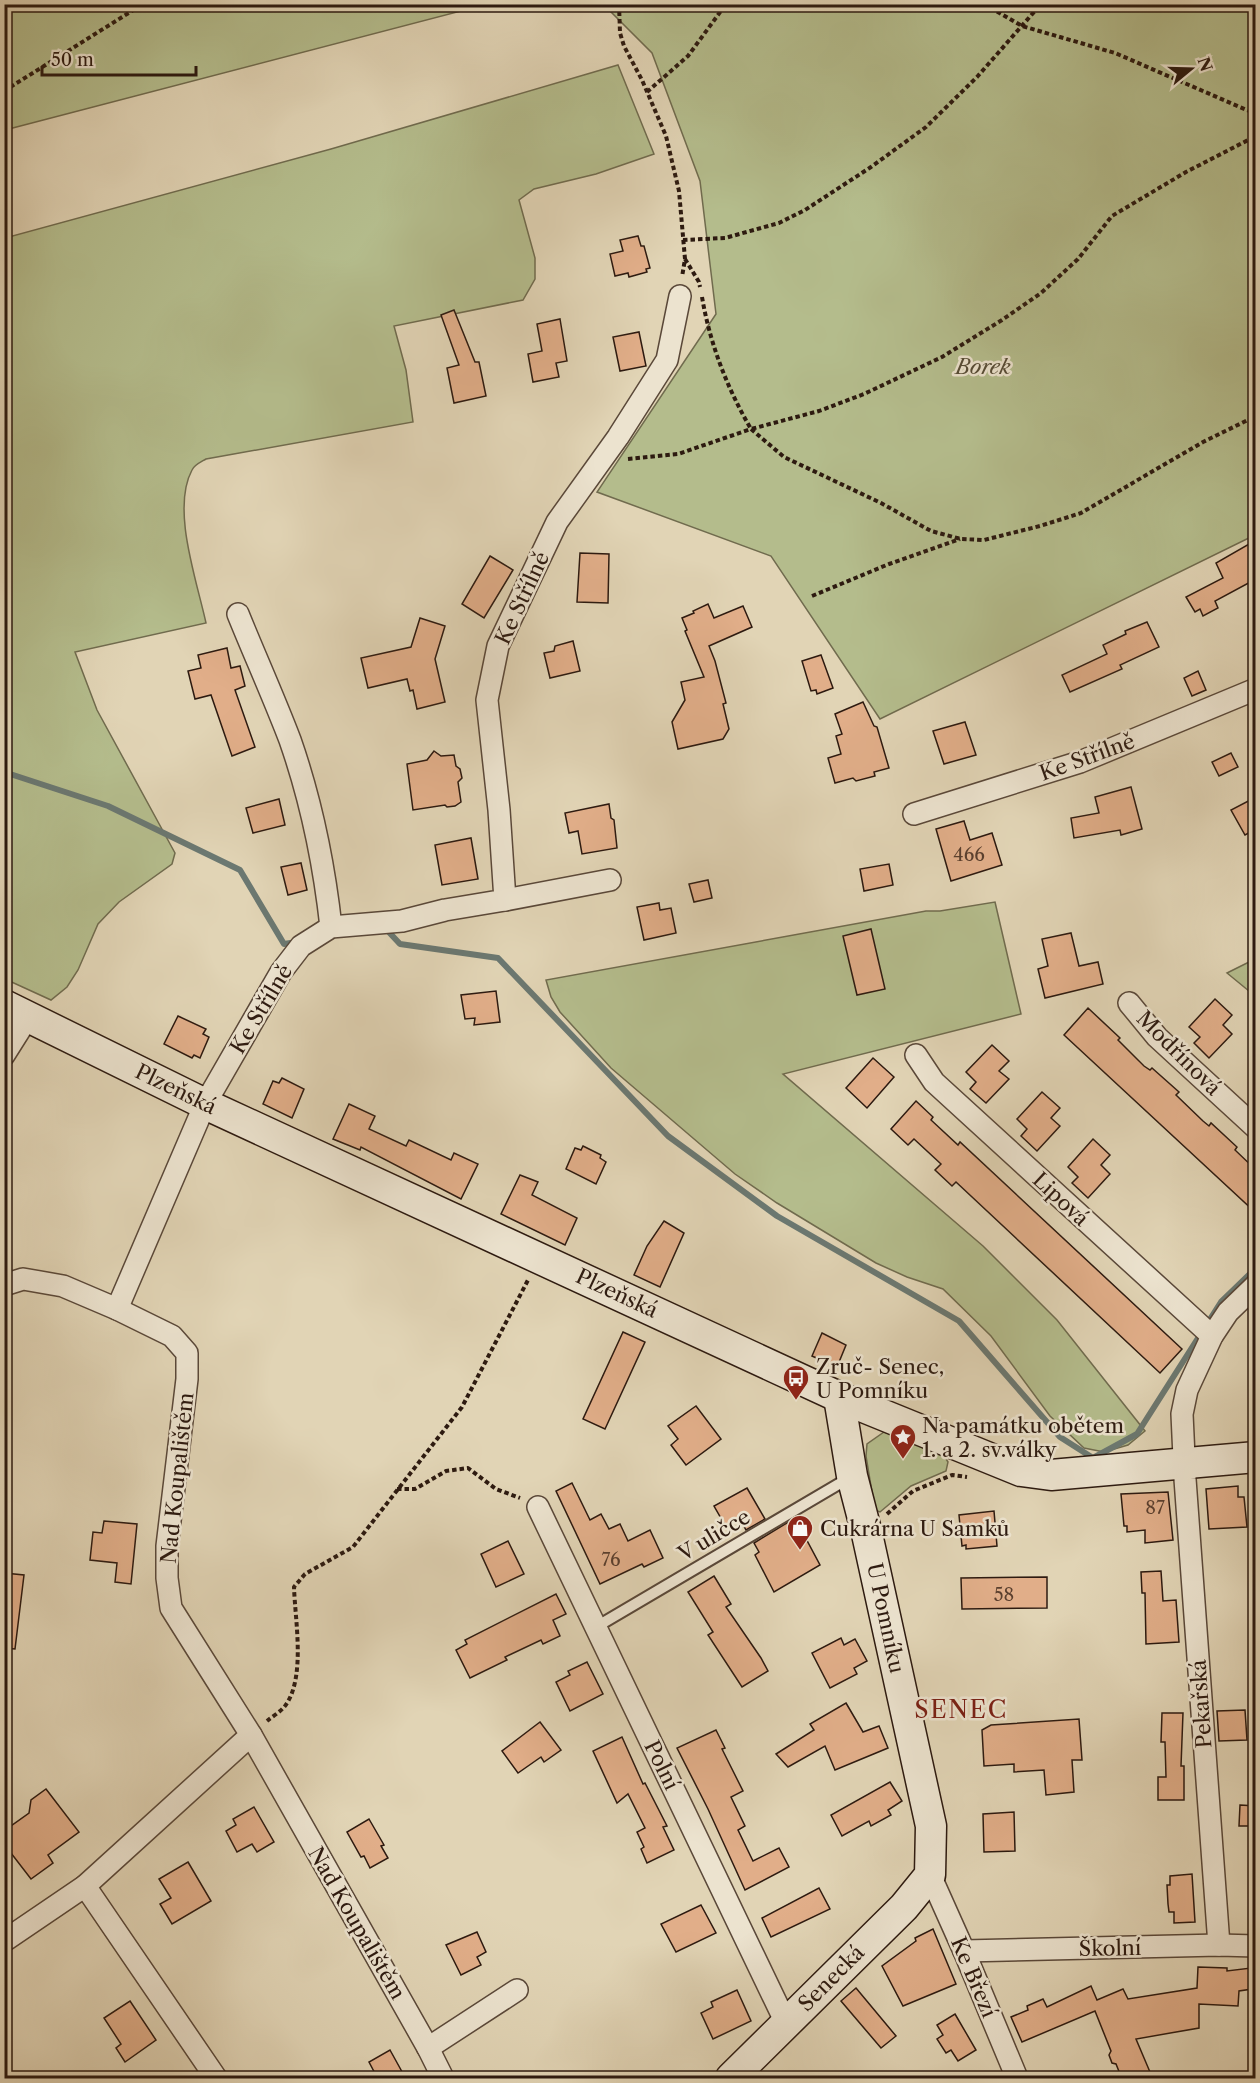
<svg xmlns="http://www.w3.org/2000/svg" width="1260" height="2083" viewBox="0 0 1260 2083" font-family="'Libre Caslon Text',serif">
<rect width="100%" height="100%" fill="#e1d4b5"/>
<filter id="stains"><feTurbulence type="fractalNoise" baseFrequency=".00333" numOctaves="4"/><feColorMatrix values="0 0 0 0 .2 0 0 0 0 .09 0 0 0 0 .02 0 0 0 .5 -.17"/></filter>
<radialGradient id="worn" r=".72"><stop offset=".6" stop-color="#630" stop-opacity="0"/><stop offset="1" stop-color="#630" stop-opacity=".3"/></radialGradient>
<!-- green -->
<g fill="#b4bc8c" stroke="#706b4e" stroke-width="1.5">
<path d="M 5,4 L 484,4 L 484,5 L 5,130 Z"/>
<path d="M 604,5 L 1255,5 L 1255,535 L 880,719 L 771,556 L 597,492 L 716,314 L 700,181 L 652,53 Z"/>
<path d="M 618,65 L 654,154 L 596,174 L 534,189 L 519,200 L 535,258 L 535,279 L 523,300 L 394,326 L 406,370 L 413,422 L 206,459 C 201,462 194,465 192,470 C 171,509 197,581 206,623 L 75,652 L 97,710 L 175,853 L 172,864 L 119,902 L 98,924 L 78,970 L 67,987 L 51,1000 L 5,979 L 5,238 L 331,149 Z"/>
<path d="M 995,902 L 1021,1014 L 783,1074 L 983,1246 L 1057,1320 L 1145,1431 L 1128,1445 L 1104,1452 L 1084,1448 L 1050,1416 L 991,1336 L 943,1289 L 907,1277 L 876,1263 L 777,1203 L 735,1174 L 611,1068 L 560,1012 L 551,997 L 546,980 L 926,911 L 940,911 Z"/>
<path d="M 1255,959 L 1255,996 L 1227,973 Z"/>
<path d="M 884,1432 L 941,1451 L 948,1462 L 946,1471 L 911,1486 L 880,1512 L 875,1510 L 866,1456 L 867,1444 Z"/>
</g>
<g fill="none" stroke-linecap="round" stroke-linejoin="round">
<!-- stream -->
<g stroke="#6b7871" stroke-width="6">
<path d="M 4,772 L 108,806 L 240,870 L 284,944 L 297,942"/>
<path d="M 384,929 L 386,929 L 400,944 L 498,958 L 668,1136 L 777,1216 L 959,1321 L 1060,1437 L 1093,1458 L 1137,1434 L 1221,1302 L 1256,1268"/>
</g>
</g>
<!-- building -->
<g fill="#e1ae89" stroke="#2d1a10" stroke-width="1.5">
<path d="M 638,236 L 641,246 L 644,246 L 650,268 L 646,269 L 647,272 L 629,277 L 628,273 L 615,276 L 610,254 L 623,251 L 620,240 Z"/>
<path d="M 454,310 L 475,362 L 479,362 L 486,396 L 454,403 L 447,368 L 459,365 L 441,315 Z"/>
<path d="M 560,319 L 567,361 L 556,363 L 559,377 L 533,382 L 528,354 L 542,351 L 537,324 Z"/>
<path d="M 639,332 L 646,366 L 620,371 L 613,337 Z"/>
<path d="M 1256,540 L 1256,579 L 1215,601 L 1218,608 L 1203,616 L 1200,609 L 1195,612 L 1186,597 L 1223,578 L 1216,563 Z"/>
<path d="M 580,553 L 609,554 L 608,603 L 577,602 Z"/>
<path d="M 490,556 L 513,570 L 484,618 L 462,604 Z"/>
<path d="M 708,604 L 714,618 L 743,606 L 752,627 L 709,646 L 715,661 L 726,703 L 723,704 L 729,729 L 723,739 L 678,749 L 672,722 L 685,700 L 681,682 L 704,677 L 685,631 L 687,630 L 682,618 L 694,613 L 693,611 Z"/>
<path d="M 420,618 L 445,626 L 435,659 L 445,702 L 417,709 L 413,690 L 410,691 L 407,679 L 368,688 L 361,658 L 411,647 Z"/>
<path d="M 1147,622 L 1159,647 L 1120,665 L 1122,669 L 1070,692 L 1062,675 L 1107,654 L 1103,645 L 1126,634 L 1125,631 Z"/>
<path d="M 573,641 L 580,671 L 550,678 L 544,653 L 554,651 L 555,646 Z"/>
<path d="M 227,648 L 231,668 L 240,666 L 245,686 L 235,690 L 255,747 L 232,756 L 211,695 L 195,699 L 188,671 L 201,668 L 198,655 Z"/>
<path d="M 821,655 L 833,688 L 817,694 L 816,690 L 811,691 L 802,661 Z"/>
<path d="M 1198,671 L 1206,690 L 1192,696 L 1184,678 Z"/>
<path d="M 863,702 L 874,726 L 877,727 L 889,768 L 874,772 L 875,776 L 856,781 L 853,778 L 835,783 L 828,758 L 841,754 L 836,736 L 842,734 L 835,714 Z"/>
<path d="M 965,722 L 976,755 L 944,764 L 933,731 Z"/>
<path d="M 434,751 L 441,756 L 454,755 L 456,766 L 460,769 L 462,778 L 458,782 L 461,802 L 455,806 L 447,807 L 445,805 L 413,810 L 407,764 L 427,760 Z"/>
<path d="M 1231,753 L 1238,767 L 1219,776 L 1212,762 Z"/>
<path d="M 1131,787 L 1142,829 L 1121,835 L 1120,830 L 1074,838 L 1071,818 L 1099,813 L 1095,797 Z"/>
<path d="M 1256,797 L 1256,829 L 1245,835 L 1231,810 Z"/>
<path d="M 279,799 L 285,825 L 253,833 L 246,808 Z"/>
<path d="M 609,804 L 611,818 L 614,820 L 617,848 L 582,854 L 578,831 L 569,833 L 565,813 Z"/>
<path d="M 964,821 L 970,840 L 992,833 L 1002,865 L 951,881 L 936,829 Z"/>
<path d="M 471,838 L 478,879 L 442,885 L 435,845 Z"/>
<path d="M 301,863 L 307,890 L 288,895 L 281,867 Z"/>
<path d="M 889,864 L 893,885 L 864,891 L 860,869 Z"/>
<path d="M 708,880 L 712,898 L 694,902 L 689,884 Z"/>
<path d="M 659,903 L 660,910 L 671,908 L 676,933 L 644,940 L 637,907 Z"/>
<path d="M 871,929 L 885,989 L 857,995 L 843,936 Z"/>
<path d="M 1071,933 L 1079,966 L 1098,962 L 1103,984 L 1045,998 L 1038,969 L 1048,966 L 1042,939 Z"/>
<path d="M 496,991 L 500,1022 L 474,1025 L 475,1018 L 465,1019 L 461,995 Z"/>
<path d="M 1215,999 L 1232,1015 L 1223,1025 L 1232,1034 L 1209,1058 L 1194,1043 L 1200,1037 L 1189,1027 Z"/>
<path d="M 1088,1008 L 1120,1038 L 1118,1040 L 1144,1066 L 1150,1070 L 1152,1068 L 1179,1092 L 1176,1095 L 1203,1121 L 1209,1126 L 1211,1123 L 1237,1147 L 1235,1150 L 1256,1170 L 1256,1213 L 1064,1035 Z"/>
<path d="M 178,1016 L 206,1029 L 203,1034 L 209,1037 L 200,1058 L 194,1055 L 192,1058 L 164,1044 Z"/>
<path d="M 992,1045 L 1009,1061 L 999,1071 L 1009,1079 L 986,1103 L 970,1089 L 976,1082 L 966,1072 Z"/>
<path d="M 873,1058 L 894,1077 L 867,1108 L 846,1088 Z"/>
<path d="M 282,1078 L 304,1089 L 292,1118 L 263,1104 L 273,1081 L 279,1083 Z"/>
<path d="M 1042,1092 L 1060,1108 L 1051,1118 L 1060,1126 L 1037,1151 L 1021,1136 L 1027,1129 L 1017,1119 Z"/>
<path d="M 916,1101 L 933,1117 L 931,1120 L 958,1145 L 960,1142 L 1182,1349 L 1160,1373 L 956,1182 L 952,1186 L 935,1170 L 941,1164 L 914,1139 L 908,1145 L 891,1129 Z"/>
<path d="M 349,1104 L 375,1116 L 369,1129 L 406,1146 L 409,1140 L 451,1160 L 454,1153 L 478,1164 L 461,1199 L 361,1147 L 360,1150 L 333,1139 Z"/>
<path d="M 1093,1139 L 1110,1155 L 1101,1165 L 1110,1174 L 1088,1198 L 1072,1183 L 1078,1177 L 1068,1167 Z"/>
<path d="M 583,1146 L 601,1155 L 600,1158 L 606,1162 L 596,1184 L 566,1169 L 575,1148 L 581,1150 Z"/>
<path d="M 520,1175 L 538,1182 L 532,1195 L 577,1218 L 565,1245 L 501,1214 Z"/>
<path d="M 664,1221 L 684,1233 L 660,1287 L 634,1275 L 647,1246 Z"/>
<path d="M 623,1332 L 645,1342 L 605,1429 L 583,1419 Z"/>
<path d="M 822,1333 L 846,1345 L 837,1367 L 812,1356 Z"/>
<path d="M 696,1406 L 721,1439 L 686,1465 L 671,1445 L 678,1439 L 668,1426 Z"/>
<path d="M 572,1483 L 590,1520 L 601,1514 L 609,1529 L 620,1524 L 628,1541 L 650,1530 L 663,1558 L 644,1567 L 642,1564 L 600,1584 L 556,1491 Z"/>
<path d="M 1238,1486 L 1238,1497 L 1244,1497 L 1247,1527 L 1209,1529 L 1206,1489 Z"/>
<path d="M 747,1488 L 765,1519 L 746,1530 L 740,1519 L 726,1527 L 714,1506 Z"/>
<path d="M 1168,1492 L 1173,1540 L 1145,1543 L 1145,1530 L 1127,1532 L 1127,1526 L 1124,1526 L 1121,1494 Z"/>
<path d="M 994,1511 L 997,1546 L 966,1549 L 966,1545 L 962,1546 L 959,1515 Z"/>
<path d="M 795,1518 L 820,1565 L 774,1592 L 755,1555 L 759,1552 L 754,1543 Z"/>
<path d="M 104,1521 L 137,1524 L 131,1584 L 115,1582 L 117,1563 L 90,1560 L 93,1532 L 102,1533 Z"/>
<path d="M 508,1541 L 524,1574 L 496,1587 L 481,1554 Z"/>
<path d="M 1161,1571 L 1163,1601 L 1176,1600 L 1179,1642 L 1146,1644 L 1145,1593 L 1142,1593 L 1141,1572 Z"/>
<path d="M 4,1573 L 24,1575 L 15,1649 L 4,1648 Z"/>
<path d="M 714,1576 L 731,1604 L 726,1607 L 761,1658 L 768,1671 L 742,1687 L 708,1635 L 713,1632 L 688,1592 Z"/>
<path d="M 1047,1577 L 1047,1608 L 962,1609 L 961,1578 Z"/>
<path d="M 556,1594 L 566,1614 L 553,1620 L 560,1636 L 543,1644 L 541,1640 L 505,1657 L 507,1660 L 470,1678 L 456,1650 L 467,1644 L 465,1640 Z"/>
<path d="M 841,1638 L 844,1645 L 855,1639 L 867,1661 L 854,1668 L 857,1674 L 830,1688 L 812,1653 Z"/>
<path d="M 587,1662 L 603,1694 L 570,1711 L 556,1682 L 570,1675 L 568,1671 Z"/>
<path d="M 846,1703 L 863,1732 L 879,1726 L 888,1748 L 835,1770 L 825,1746 L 788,1767 L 776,1754 L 814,1730 L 810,1724 Z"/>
<path d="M 1245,1710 L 1247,1740 L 1219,1741 L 1217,1711 Z"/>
<path d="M 1162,1713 L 1183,1713 L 1181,1766 L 1184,1766 L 1184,1800 L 1158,1800 L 1158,1777 L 1166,1777 L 1165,1742 L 1161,1742 Z"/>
<path d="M 1079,1719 L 1082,1760 L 1072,1760 L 1074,1792 L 1046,1795 L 1044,1770 L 1014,1772 L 1014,1764 L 984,1766 L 982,1730 L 991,1725 Z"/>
<path d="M 540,1722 L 561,1750 L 544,1762 L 541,1757 L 518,1773 L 502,1751 Z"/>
<path d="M 716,1730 L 725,1748 L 722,1749 L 743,1791 L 731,1797 L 745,1826 L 738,1830 L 753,1861 L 779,1848 L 789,1867 L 745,1890 L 708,1809 L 677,1748 Z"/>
<path d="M 622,1737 L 643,1784 L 645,1783 L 667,1826 L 663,1827 L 674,1850 L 647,1863 L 641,1849 L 644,1847 L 637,1832 L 645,1828 L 628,1794 L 617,1803 L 593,1751 Z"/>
<path d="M 890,1782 L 902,1801 L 888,1810 L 891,1815 L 871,1826 L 869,1821 L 842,1836 L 831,1815 Z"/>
<path d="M 46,1789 L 79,1832 L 48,1855 L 53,1863 L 31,1879 L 4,1844 L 4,1831 L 29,1813 L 31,1800 Z"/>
<path d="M 1240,1805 L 1256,1806 L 1256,1826 L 1239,1826 Z"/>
<path d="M 254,1807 L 274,1842 L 257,1852 L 252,1844 L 237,1852 L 226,1831 L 236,1825 L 233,1819 Z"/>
<path d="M 1014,1812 L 1015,1851 L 984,1852 L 983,1814 Z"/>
<path d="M 369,1819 L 384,1845 L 381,1846 L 388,1858 L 370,1868 L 364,1856 L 361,1857 L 347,1832 Z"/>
<path d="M 188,1862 L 211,1901 L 172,1924 L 160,1904 L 171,1898 L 159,1879 Z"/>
<path d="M 1192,1874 L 1195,1922 L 1174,1923 L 1174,1912 L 1169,1912 L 1168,1904 L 1167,1885 L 1170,1885 L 1170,1876 Z"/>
<path d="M 819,1888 L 830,1909 L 771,1937 L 762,1918 Z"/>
<path d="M 701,1905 L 716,1933 L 676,1952 L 661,1924 Z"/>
<path d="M 933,1929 L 956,1984 L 903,2006 L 882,1966 L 916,1941 L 915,1938 Z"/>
<path d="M 477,1932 L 486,1952 L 477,1957 L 481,1965 L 461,1975 L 446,1945 Z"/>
<path d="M 1198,1967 L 1227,1968 L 1227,1971 L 1251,1968 L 1252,1989 L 1239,1991 L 1238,2006 L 1199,2004 L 1199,2028 L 1136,2039 L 1150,2072 L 1134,2079 L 1122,2079 L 1116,2064 L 1112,2063 L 1109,2055 L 1111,2051 L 1095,2011 L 1022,2042 L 1011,2017 L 1028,2010 L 1027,2006 L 1043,1999 L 1047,2007 L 1091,1986 L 1097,2000 L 1123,1989 L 1128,1999 L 1197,1988 Z"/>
<path d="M 856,1988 L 896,2036 L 881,2048 L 841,2001 Z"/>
<path d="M 737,1990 L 751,2021 L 713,2039 L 701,2013 L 713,2007 L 711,2002 Z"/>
<path d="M 130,2001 L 156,2040 L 125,2062 L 116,2048 L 121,2044 L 104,2018 Z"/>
<path d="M 955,2014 L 976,2050 L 958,2061 L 951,2050 L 946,2053 L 937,2039 L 943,2035 L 937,2025 Z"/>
<path d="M 390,2050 L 406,2079 L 378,2079 L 369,2062 Z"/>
</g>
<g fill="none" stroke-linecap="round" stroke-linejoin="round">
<!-- lane casing -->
<g stroke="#5a4839" stroke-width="14">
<path id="lane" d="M 596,1627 L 849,1478"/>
</g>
<!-- street casing -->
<g stroke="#5a4839" stroke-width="24">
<g id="street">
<path d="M 238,614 C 255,656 274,698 290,740 C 311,800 324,864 331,927"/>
<path d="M 914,814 L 1080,762 L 1256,689"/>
<path d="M 505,900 L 610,880"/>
<path d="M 1129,1003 L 1157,1037 L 1256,1128"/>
<path d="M 4,1055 L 28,1017"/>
<path d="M 916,1055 L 934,1082 L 1212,1336"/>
<path d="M 4,1285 L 23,1279 L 63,1286 L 117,1309 L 172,1336 L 187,1353 L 187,1379 L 167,1546 L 167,1578 L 171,1608 L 251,1735 L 85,1886 L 4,1941"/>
<path d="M 117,1309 L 205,1104 L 281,972 L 301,946 L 331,927 L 402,921 L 445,910 L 505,900 L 499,810 L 487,700 L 498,646 L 557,522 L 618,437 L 667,360 L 680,296"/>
<path d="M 538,1507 L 786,2023"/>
<path d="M 251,1735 L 428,2048 L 443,2078"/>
<path d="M 930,1875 L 964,1951 L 1017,2078"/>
<path d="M 85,1886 L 216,2078"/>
<path d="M 1219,1945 L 1185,1479 L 1182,1414 L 1187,1390 L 1212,1336 L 1228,1312 L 1256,1285"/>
<path d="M 964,1951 L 1219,1945 L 1256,1946"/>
<path d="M 428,2048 L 517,1990"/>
</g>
</g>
<!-- secondary casing -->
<g stroke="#2d1a10" stroke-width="33">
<g id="secondary">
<path d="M 4,1005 L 205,1104 L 839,1397 L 1021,1471 L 1051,1475 L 1256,1457"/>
<path d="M 731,2078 L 904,1907 L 930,1875 L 931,1826 L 867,1534 L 852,1476 L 839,1397"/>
</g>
</g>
<!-- path -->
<g stroke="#2d1a10" stroke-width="4" stroke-dasharray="4.5 3" stroke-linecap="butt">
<path d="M 619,4 L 620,33 L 624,46 L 642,80 L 666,136 L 679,191 L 685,259 L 682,277"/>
<path d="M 984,4 L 1022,26 L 1115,53 L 1256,114"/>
<path d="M 4,91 L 143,4"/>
<path d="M 647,92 L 688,56 L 726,4"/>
<path d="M 683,240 L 725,238 L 779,223 L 805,210 L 871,167 L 926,127 L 977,77 L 1041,4"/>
<path d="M 685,259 L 699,282 L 700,287"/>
<path d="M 702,297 C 710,344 727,388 751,429 L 819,411 L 864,394 L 942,357 L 1002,320 L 1041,293 L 1078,259 L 1112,216 L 1186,172 L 1256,136"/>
<path d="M 628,459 L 678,454 L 751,429 L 784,457 L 881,503 L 931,531 L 961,539 L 984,540 L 1040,526 L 1081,513 L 1203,442 L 1256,416"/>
<path d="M 812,596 L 889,564 L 960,539"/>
<path d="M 397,1489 L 415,1489 L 446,1471 L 468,1468 L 496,1489 L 520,1498"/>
<path d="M 887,1514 L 913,1491 L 952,1475 L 967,1477"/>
<path d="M 267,1721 C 272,1717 280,1712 285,1706 C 306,1678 295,1620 294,1587 L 305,1574 L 353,1547 L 462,1407 L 528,1280"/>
</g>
<!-- lane -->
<use href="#lane" stroke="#ece3cf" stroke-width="10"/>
<!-- street -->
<use href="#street" stroke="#ece3cf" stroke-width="21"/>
<!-- secondary -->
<use href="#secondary" stroke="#ece3cf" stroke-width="30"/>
</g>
<!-- icons -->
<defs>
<g id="bus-pin" transform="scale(1.35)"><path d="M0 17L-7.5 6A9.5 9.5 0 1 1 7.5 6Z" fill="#8f2418" stroke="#ece3cf"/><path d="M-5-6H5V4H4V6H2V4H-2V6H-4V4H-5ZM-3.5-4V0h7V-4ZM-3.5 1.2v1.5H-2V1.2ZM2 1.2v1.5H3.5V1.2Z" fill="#fff"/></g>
<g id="sight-pin" transform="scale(1.35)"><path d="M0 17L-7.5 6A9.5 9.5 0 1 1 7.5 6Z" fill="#8f2418" stroke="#ece3cf"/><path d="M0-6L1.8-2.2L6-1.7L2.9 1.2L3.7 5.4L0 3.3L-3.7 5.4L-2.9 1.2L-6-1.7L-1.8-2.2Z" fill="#fff"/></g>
<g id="shop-pin" transform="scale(1.35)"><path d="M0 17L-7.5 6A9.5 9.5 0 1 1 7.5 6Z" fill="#8f2418" stroke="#ece3cf"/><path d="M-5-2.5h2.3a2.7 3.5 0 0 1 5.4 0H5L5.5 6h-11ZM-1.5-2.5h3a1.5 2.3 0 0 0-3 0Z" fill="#fff"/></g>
</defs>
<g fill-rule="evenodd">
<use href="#bus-pin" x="796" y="1378"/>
<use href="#sight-pin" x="903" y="1437"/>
<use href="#shop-pin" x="800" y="1528"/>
</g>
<g text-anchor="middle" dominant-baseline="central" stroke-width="5" stroke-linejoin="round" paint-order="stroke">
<!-- number labels -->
<g font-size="18" fill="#5a3f2e">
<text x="969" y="855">466</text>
<text x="1155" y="1508">87</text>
<text x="611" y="1560">76</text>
<text x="1004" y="1595">58</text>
</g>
<!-- park labels -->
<g font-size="21" font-style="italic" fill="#564b35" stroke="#ece3cf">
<text x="983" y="366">Borek</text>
</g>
<!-- street labels -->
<g font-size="21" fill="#2d1a10" stroke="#ece3cf">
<text transform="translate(522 598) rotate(-65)">Ke Střílně</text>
<text transform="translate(1087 757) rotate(-20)">Ke Střílně</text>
<text transform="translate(261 1009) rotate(-59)">Ke Střílně</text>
<text transform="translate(1179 1053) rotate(45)">Modřínová</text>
<text transform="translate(176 1089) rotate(26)">Plzeňská</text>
<text transform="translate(1061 1199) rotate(43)">Lipová</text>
<text transform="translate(617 1293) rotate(25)">Plzeňská</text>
<text transform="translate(177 1478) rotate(-84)">Nad Koupalištěm</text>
<text transform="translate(714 1535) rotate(-31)">V uličce</text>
<text transform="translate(886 1618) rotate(78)">U Pomníku</text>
<text transform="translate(1201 1704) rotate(-94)">Pekařská</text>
<text transform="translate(662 1765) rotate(64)">Polní</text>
<text transform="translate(357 1923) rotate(60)">Nad Koupalištěm</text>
<text transform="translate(1110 1948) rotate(-1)">Školní</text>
<text transform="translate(974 1977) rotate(67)">Ke Březí</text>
<text transform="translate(831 1978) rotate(-45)">Senecká</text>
</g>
<!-- poi labels -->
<g font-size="21" fill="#2d1a10" stroke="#ece3cf" text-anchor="start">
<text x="816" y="1366">Zruč- Senec,<tspan x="816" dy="24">U Pomníku</tspan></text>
<text x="922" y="1425">Na památku obětem<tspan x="922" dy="24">1. a 2. sv.války</tspan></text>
<text x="820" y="1528">Cukrárna U Samků</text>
</g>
<!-- quarter labels -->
<g font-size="24" letter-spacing="1.5" fill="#7a1f14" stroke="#ece3cf">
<text x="961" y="1709">SENEC</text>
</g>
</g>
<!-- margin -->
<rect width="1260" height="2083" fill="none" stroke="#e1d4b5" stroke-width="24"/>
<rect x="6" y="6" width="1248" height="2071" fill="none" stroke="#2d1a10" stroke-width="3"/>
<rect x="12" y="12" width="1236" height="2059" fill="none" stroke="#2d1a10" stroke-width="1.5"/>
<!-- north arrow -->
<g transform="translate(1191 69) rotate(71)" stroke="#ece3cf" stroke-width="4.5" paint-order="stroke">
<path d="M0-4.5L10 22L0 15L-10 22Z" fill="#2d1a10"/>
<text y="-9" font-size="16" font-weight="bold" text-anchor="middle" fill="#2d1a10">N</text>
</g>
<!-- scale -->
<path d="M42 66v9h154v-9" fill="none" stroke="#2d1a10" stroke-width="3"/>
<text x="51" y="66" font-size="18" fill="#2d1a10" stroke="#ece3cf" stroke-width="4.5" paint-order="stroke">50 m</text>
<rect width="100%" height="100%" filter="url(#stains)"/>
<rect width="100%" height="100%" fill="url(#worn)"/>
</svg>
